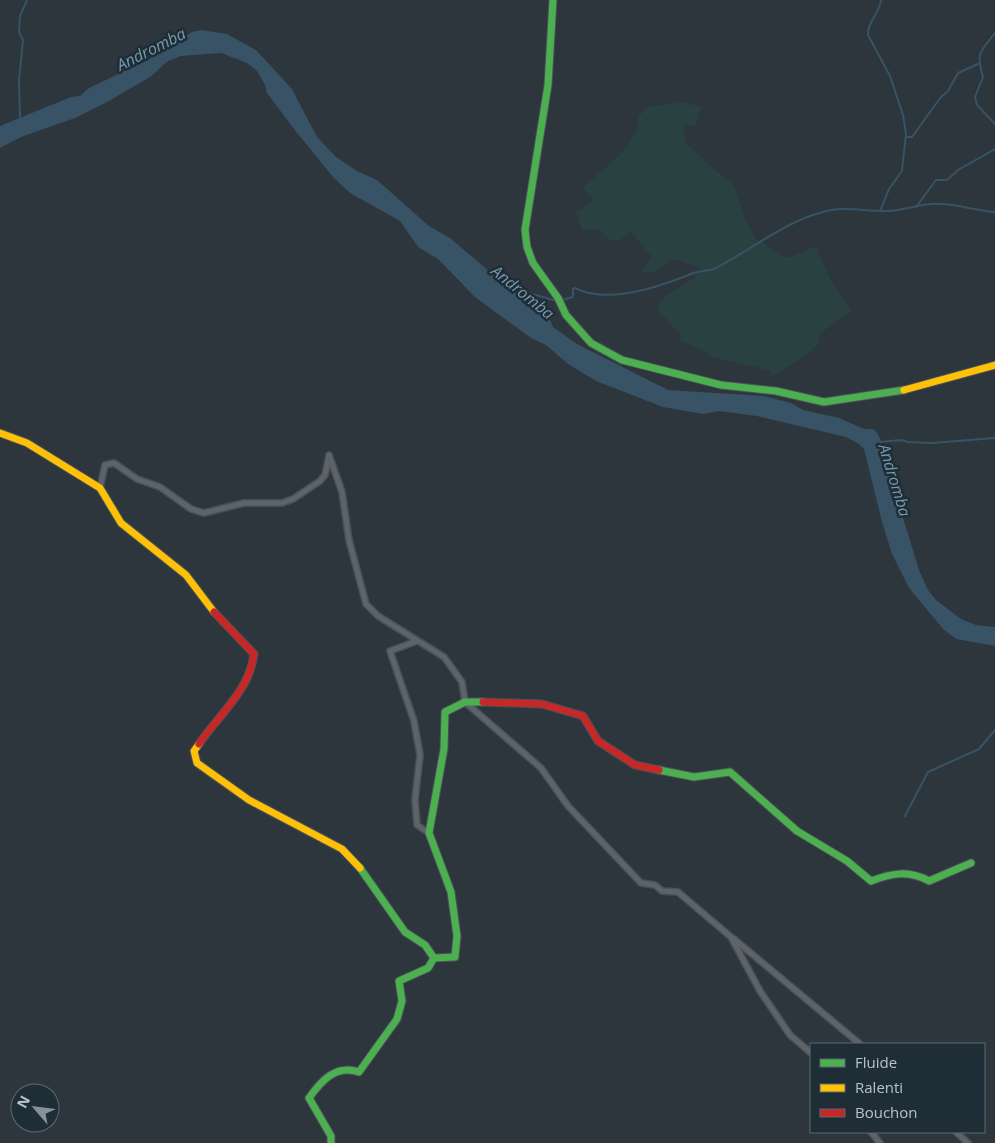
<svg xmlns="http://www.w3.org/2000/svg" width="995" height="1143" viewBox="0 0 995 1143" font-family="'Open Sans',sans-serif">
<rect width="100%" height="100%" fill="#2c363c"/>
<!-- green -->
<path fill="#294140" d="M 682,102 L 702,107 L 695,126 L 686,125 L 683,130 L 688,145 L 711,167 L 733,183 L 747,223 L 759,243 L 762,241 C 786,264 787,259 816,246 C 822,267 839,294 852,311 L 818,335 L 820,342 L 805,356 L 773,376 L 768,370 L 711,357 L 700,349 L 678,340 L 681,336 L 656,307 L 665,296 L 696,277 L 694,274 L 700,270 L 699,268 L 676,259 C 664,264 654,279 641,270 L 652,257 L 631,232 L 620,240 L 609,240 L 598,229 L 582,230 L 576,212 L 594,201 L 582,188 C 603,169 640,146 638,116 L 649,107 Z"/>
<!-- water -->
<path fill="#385365" d="M 202,30 L 227,34 L 256,50 L 292,89 L 317,137 L 336,157 L 357,171 L 377,180 L 429,226 L 450,238 L 497,278 L 507,284 L 518,293 L 525,305 L 550,320 L 553,327 L 577,344 L 668,390 L 764,396 L 791,403 L 803,410 L 839,418 L 864,429 L 873,429 C 882,436 882,446 884,456 L 919,570 L 928,590 L 936,600 L 961,619 L 976,625 L 995,627 L 995,646 L 956,639 L 943,629 L 909,588 L 892,554 L 882,522 L 864,449 L 859,444 L 846,437 L 757,416 L 719,411 L 703,414 L 663,407 L 596,381 L 568,364 L 546,345 L 531,338 L 475,297 L 438,259 L 418,247 L 400,221 L 350,193 L 333,177 L 294,129 L 267,93 L 265,85 L 257,71 L 247,63 L 221,53 L 181,56 L 168,61 L 150,77 L 109,101 L 75,118 L 21,137 L 0,148 L 0,126 L 71,97 L 80,96 L 89,88 L 148,60 L 192,32 Z"/>
<g fill="none" stroke-linecap="round" stroke-linejoin="round">
<!-- stream -->
<g stroke="#385365" stroke-width="2">
<path d="M 995,33 C 979,53 976,53 983,77 L 975,97 L 977,105 L 995,124"/>
<path d="M 20,117 L 19,80 L 23,40 L 19,32 L 20,16 L 27,0"/>
<path d="M 906,137 L 912,137 L 941,97 L 948,91 L 958,73 L 978,64"/>
<path d="M 916,207 L 936,180 L 947,180 L 958,170 L 995,149"/>
<path d="M 880,211 L 889,189 L 902,171 L 906,134 L 903,115 L 890,76 L 868,35 C 867,22 880,13 881,0"/>
<path d="M 514,291 L 522,291 L 557,301"/>
<path d="M 562,300 L 573,297 L 573,289 L 575,288 C 607,305 659,287 691,274 C 699,270 708,272 716,268 C 751,250 784,222 823,212 C 842,206 863,211 883,211 C 899,212 915,205 931,204 C 953,202 974,211 995,212"/>
<path d="M 879,442 L 902,440 L 907,442 L 932,443 L 995,438"/>
<path d="M 905,816 L 928,772 L 979,749 L 995,730"/>
</g>
<!-- street casing -->
<g stroke="#4a5156" stroke-width="8">
<g id="street">
<path d="M 329,455 L 342,492 L 349,540 L 366,604 L 378,616 L 444,657 L 462,682 L 465,702 L 541,768 L 568,806 L 641,883 L 655,885 L 662,891 L 678,892 L 731,937 L 760,991 L 790,1035 L 811,1053"/>
<path d="M 100,488 L 105,465 L 114,463 L 137,479 L 160,487 L 191,509 L 204,513 L 244,503 L 282,503 L 293,499 L 320,481 L 325,475 L 329,456"/>
<path d="M 417,641 L 390,651 L 414,721 L 420,755 L 415,800 L 417,825 L 429,833"/>
<path d="M 734,939 L 860,1044"/>
<path d="M 871,1132 L 880,1143"/>
<path d="M 956,1132 L 968,1143"/>
</g>
</g>
<!-- fast casing -->
<g stroke="#4a5156" stroke-width="9">
<g id="fast">
<path d="M 553,0 L 548,85 L 525,230 L 527,247 L 533,263 L 558,298 L 566,315 L 591,343 L 622,360 L 721,385 L 776,391 L 824,402 L 904,390"/>
<path d="M 659,770 L 694,777 L 730,772 L 797,831 L 847,861 L 871,881 C 892,873 909,870 929,881 L 971,863"/>
<path d="M 434,958 L 455,957 L 457,936 L 451,892 L 429,833 L 444,749 L 445,712 L 465,702 L 483,702"/>
<path d="M 331,1143 L 331,1136 L 309,1098 C 321,1081 336,1064 359,1072 L 397,1019 L 402,1001 L 399,981 L 428,968 L 434,958 L 425,945 L 405,932 L 360,868"/>
</g>
</g>
<!-- slow casing -->
<g stroke="#4a5156" stroke-width="9">
<g id="slow">
<path d="M 904,390 L 995,365"/>
<path d="M 0,433 L 27,443 L 100,488 L 121,523 L 186,575 L 214,612"/>
<path d="M 199,744 L 194,751 L 197,763 L 249,800 L 342,849 L 360,868"/>
</g>
</g>
<!-- jam casing -->
<g stroke="#4a5156" stroke-width="9">
<g id="jam">
<path d="M 483,702 L 542,704 L 583,716 L 598,741 L 635,765 L 659,770"/>
<path d="M 199,744 C 219,714 249,692 254,654 L 214,612"/>
</g>
</g>
<!-- street -->
<use href="#street" stroke="#5d6469" stroke-width="5"/>
<!-- fast -->
<use href="#fast" stroke="#4caf50" stroke-width="7"/>
<!-- slow -->
<use href="#slow" stroke="#ffc107" stroke-width="7"/>
<!-- jam -->
<use href="#jam" stroke="#c62828" stroke-width="7"/>
</g>
<g text-anchor="middle" dominant-baseline="central" stroke-width="5" stroke-linejoin="round" paint-order="stroke">
<!-- water labels -->
<g font-size="16" font-style="italic" fill="#7799af" stroke="#1f2d37">
<text transform="translate(151 49) rotate(-27)">Andromba</text>
<text transform="translate(523 292) rotate(39)">Andromba</text>
<text transform="translate(895 480) rotate(73)">Andromba</text>
</g>
</g>
<!-- legend -->
<rect x="810" y="1043" width="175" height="90" fill="#1f2d37" stroke="#5c6973"/>
<rect x="820" y="1059" width="25" height="8" fill="#4caf50" stroke="#5c6973"/>
<text x="855" y="1068" font-size="15" fill="#b7c3cc">Fluide</text>
<rect x="820" y="1084" width="25" height="8" fill="#ffc107" stroke="#5c6973"/>
<text x="855" y="1093" font-size="15" fill="#b7c3cc">Ralenti</text>
<rect x="820" y="1109" width="25" height="8" fill="#c62828" stroke="#5c6973"/>
<text x="855" y="1118" font-size="15" fill="#b7c3cc">Bouchon</text>
<!-- north arrow -->
<g transform="translate(35 1108) rotate(298)"><circle r="24" fill="#1f2d37" stroke="#5c6973"/>
<path d="M0-4L9 19L0 12L-9 19Z" fill="#86929a"/>
<text y="-8" font-size="14" font-weight="bold" text-anchor="middle" fill="#b7c3cc">N</text>
</g>
</svg>
